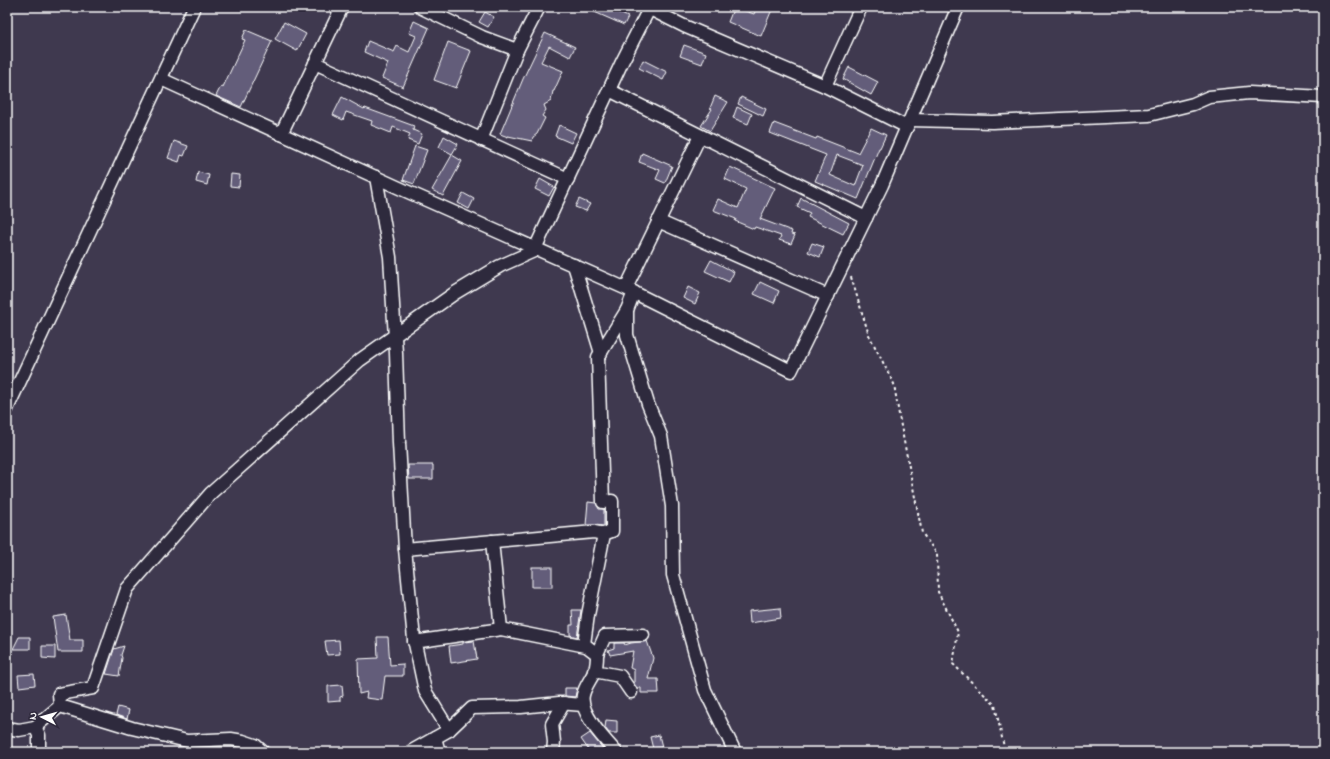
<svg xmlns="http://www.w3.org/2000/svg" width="1330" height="759" viewBox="0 0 1330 759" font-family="'Indie Flower',sans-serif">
<rect width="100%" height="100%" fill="#3f394f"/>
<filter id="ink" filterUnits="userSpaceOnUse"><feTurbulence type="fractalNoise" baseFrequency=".025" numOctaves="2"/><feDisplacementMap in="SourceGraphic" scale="8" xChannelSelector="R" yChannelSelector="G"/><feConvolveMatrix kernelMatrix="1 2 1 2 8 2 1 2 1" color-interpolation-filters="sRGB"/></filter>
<g filter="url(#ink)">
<!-- building -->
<g fill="#635d7a" stroke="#fff" fill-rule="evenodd">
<path d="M 583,7 L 606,7 L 628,17 L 624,25 Z"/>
<path d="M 734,7 L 754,14 L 757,7 L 773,7 L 761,36 L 728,22 Z"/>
<path d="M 485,12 L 494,17 L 488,27 L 479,22 Z"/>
<path d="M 414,21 L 429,28 L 403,87 L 382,78 L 388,63 L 364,52 L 368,41 L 394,52 L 397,46 L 409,52 L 416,36 L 409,33 Z"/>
<path d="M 284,22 L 306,34 L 297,51 L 275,39 Z"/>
<path d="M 246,30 L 272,41 L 241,107 L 216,96 L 221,86 L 223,87 L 245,40 L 242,39 Z"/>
<path d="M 545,33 L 575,47 L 570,57 L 549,46 L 541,62 L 563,71 L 554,91 L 553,91 L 551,101 L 544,105 L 546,110 L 542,116 L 545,118 L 537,134 L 533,137 L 532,141 L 508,136 L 508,137 L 500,134 L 523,79 Z"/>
<path d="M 448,42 L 471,51 L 456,88 L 434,80 Z"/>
<path d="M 684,45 L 706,53 L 702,64 L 680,56 Z"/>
<path d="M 643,60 L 667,72 L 663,80 L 639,68 Z"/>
<path d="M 849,67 L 878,82 L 871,95 L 843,79 Z"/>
<path d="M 715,96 L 728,102 L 710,131 L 701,126 L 712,109 L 710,108 Z"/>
<path d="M 342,97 L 364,109 L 365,108 L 414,126 L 413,130 L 422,134 L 418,144 L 408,140 L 410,134 L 393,127 L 391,133 L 371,125 L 372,121 L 346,112 L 343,120 L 333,115 Z"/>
<path d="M 741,97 L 766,109 L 763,116 L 738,104 Z"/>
<path d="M 737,107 L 752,114 L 748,124 L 733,118 Z"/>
<path d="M 774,123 L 816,139 L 817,137 L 858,153 L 871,128 L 886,135 L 880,148 L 879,148 L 858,199 L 815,181 L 826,155 L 770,133 ZM 837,155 L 863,165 L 855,186 L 830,175 Z"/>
<path d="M 559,125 L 576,133 L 571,143 L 555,136 Z"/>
<path d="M 444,136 L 458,144 L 452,154 L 439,147 Z"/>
<path d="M 174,141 L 188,146 L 184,156 L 181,155 L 179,162 L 168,158 Z"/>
<path d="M 415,146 L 427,150 L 414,184 L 403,180 Z"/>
<path d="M 642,153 L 672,166 L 665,183 L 656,179 L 660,170 L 639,162 Z"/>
<path d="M 452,155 L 462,161 L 443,196 L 432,190 Z"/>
<path d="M 730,167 L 775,188 L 760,219 L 792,231 L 791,234 L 795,235 L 791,244 L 779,240 L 781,236 L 755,227 L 754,229 L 735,221 L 736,219 L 713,210 L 718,199 L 738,208 L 746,189 L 725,179 Z"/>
<path d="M 198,172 L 209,175 L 207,185 L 196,182 Z"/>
<path d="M 231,174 L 240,175 L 239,187 L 230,186 Z"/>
<path d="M 540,179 L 554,187 L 549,196 L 535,189 Z"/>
<path d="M 463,193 L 474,199 L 469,209 L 458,203 Z"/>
<path d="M 801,198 L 849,223 L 843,234 L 808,217 L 810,213 L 797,207 Z"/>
<path d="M 579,199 L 590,204 L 586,211 L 575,207 Z"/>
<path d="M 812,243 L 824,247 L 820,257 L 808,252 Z"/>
<path d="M 711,260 L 734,272 L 729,282 L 705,271 Z"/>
<path d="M 760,282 L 779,291 L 774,303 L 754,294 Z"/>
<path d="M 688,287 L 700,293 L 695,304 L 683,298 Z"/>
<path d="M 408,465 L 433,465 L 433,479 L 409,479 Z"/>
<path d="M 588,502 L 596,503 L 599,509 L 604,509 L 604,526 L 594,525 L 586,525 Z"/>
<rect x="532" y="567" width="20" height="20"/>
<path d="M 780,608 L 781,618 L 750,623 L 749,611 Z"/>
<path d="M 572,610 L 581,610 L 577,637 L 570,635 L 570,625 L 573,625 Z"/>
<path d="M 66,615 L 70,640 L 83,640 L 83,652 L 58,652 L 53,617 Z"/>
<path d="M 19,637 L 30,637 L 30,649 L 13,649 Z"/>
<path d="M 377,637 L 388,637 L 390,665 L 403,664 L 403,676 L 385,676 L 382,700 L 366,698 L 367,692 L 359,694 L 358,659 L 378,658 Z"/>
<path d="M 339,640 L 340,654 L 327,655 L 325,641 Z"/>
<path d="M 474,641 L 477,659 L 451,663 L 449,646 L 463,644 L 463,642 Z"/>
<path d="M 647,641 L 653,658 L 648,679 L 658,679 L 659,693 L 641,693 L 641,688 L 637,688 L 634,684 L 634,670 L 630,668 L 633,651 L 610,655 L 608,650 L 614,648 L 614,643 L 624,643 L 625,645 L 631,643 Z"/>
<path d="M 42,646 L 55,646 L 55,659 L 42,658 Z"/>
<path d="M 124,646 L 121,655 L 122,658 L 119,676 L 106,674 L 114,649 Z"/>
<path d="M 34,674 L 35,685 L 19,687 L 18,675 Z"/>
<path d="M 342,685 L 343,696 L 340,697 L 340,701 L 328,702 L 328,686 Z"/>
<path d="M 565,688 L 577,688 L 575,697 L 565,696 Z"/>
<path d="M 118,707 L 129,710 L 127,719 L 116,715 Z"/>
<path d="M 606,720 L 617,721 L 617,733 L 609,733 L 605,728 Z"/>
<path d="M 590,733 L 594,738 L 606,752 L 590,752 L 581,739 Z"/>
<path d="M 659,735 L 662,747 L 653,749 L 650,737 Z"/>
</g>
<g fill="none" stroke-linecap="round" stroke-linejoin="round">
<!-- minor casing -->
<g stroke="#fff" stroke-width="15">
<g id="minor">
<path d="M 420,7 L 482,37 L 517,50 L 539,7"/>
<path d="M 646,7 L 684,26 L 825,86 L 907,127"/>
<path d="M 315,63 L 568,179"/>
<path d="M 161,79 L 406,191 L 629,290 L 791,371 L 882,185 L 958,7"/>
<path d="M 825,86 L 861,7"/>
<path d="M 609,90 L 866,218"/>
<path d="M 910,120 L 992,122 L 1149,115 L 1193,104 L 1209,97 L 1249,93 L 1323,97"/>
<path d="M 281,134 L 342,7"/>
<path d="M 481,140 L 517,50"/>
<path d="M 376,177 L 390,257 L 396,353 L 399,443 L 405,549 L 414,639 L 425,691 L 449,730"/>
<path d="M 658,221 L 828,296"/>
<path d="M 574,265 L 601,353"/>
<path d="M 626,288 L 700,136"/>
<path d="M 634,292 L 627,310 L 627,335 L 648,404 L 661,436 L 672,506 L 673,575 L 705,690 L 735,752"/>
<path d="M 7,409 L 194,7"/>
<path d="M 492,541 L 501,629"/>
<path d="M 405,549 L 594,532 L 604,534"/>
<path d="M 414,642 L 501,629 L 586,646"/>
<path d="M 597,654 L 605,636 L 643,635"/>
<path d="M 594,671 L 620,676 L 631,692"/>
<path d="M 60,706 L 59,694 L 93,688 L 127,589 L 211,493 L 360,360 L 455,293 L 500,266 L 534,251 L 622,62 L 650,7"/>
<path d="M 35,727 L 39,735 L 39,752"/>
<path d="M 7,728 L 19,730 L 35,727 L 60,706 L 132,728 L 187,741 L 231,739 L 243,741 L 255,745 L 263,752"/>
<path d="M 435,738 L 439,752"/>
<path d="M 410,752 L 449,730 L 472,708 L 521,707 L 559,703 L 583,705"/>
<path d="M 553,752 L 554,742 L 552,724 L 564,703"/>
<path d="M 616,752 C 605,740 579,713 583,695 C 585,686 592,678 595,670 C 597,665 597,659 597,654 L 584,644 L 588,615 L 604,534 L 612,531 L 612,501 L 603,502 L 598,357 L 627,310"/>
</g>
</g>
<!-- path -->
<path stroke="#fff" stroke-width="2" stroke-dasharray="3 3" stroke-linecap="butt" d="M 851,277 L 869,335 L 894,384 L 900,421 L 922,533 L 937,554 L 938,592 L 958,632 L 953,664 L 995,705 L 1005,752"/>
<!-- minor -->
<use href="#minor" stroke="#2f2a3d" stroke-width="12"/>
</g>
</g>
<!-- margin -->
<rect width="1330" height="759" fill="none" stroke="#2f2a3d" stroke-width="24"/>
<rect x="12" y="12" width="1306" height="735" fill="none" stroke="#fff" stroke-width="1.5" filter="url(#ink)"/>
<!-- north arrow -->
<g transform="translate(42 717) rotate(276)" stroke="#2f2a3d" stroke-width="3" paint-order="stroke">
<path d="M0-3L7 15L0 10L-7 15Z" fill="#ffffff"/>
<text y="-6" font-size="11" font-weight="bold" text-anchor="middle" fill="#ffffff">N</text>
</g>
</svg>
